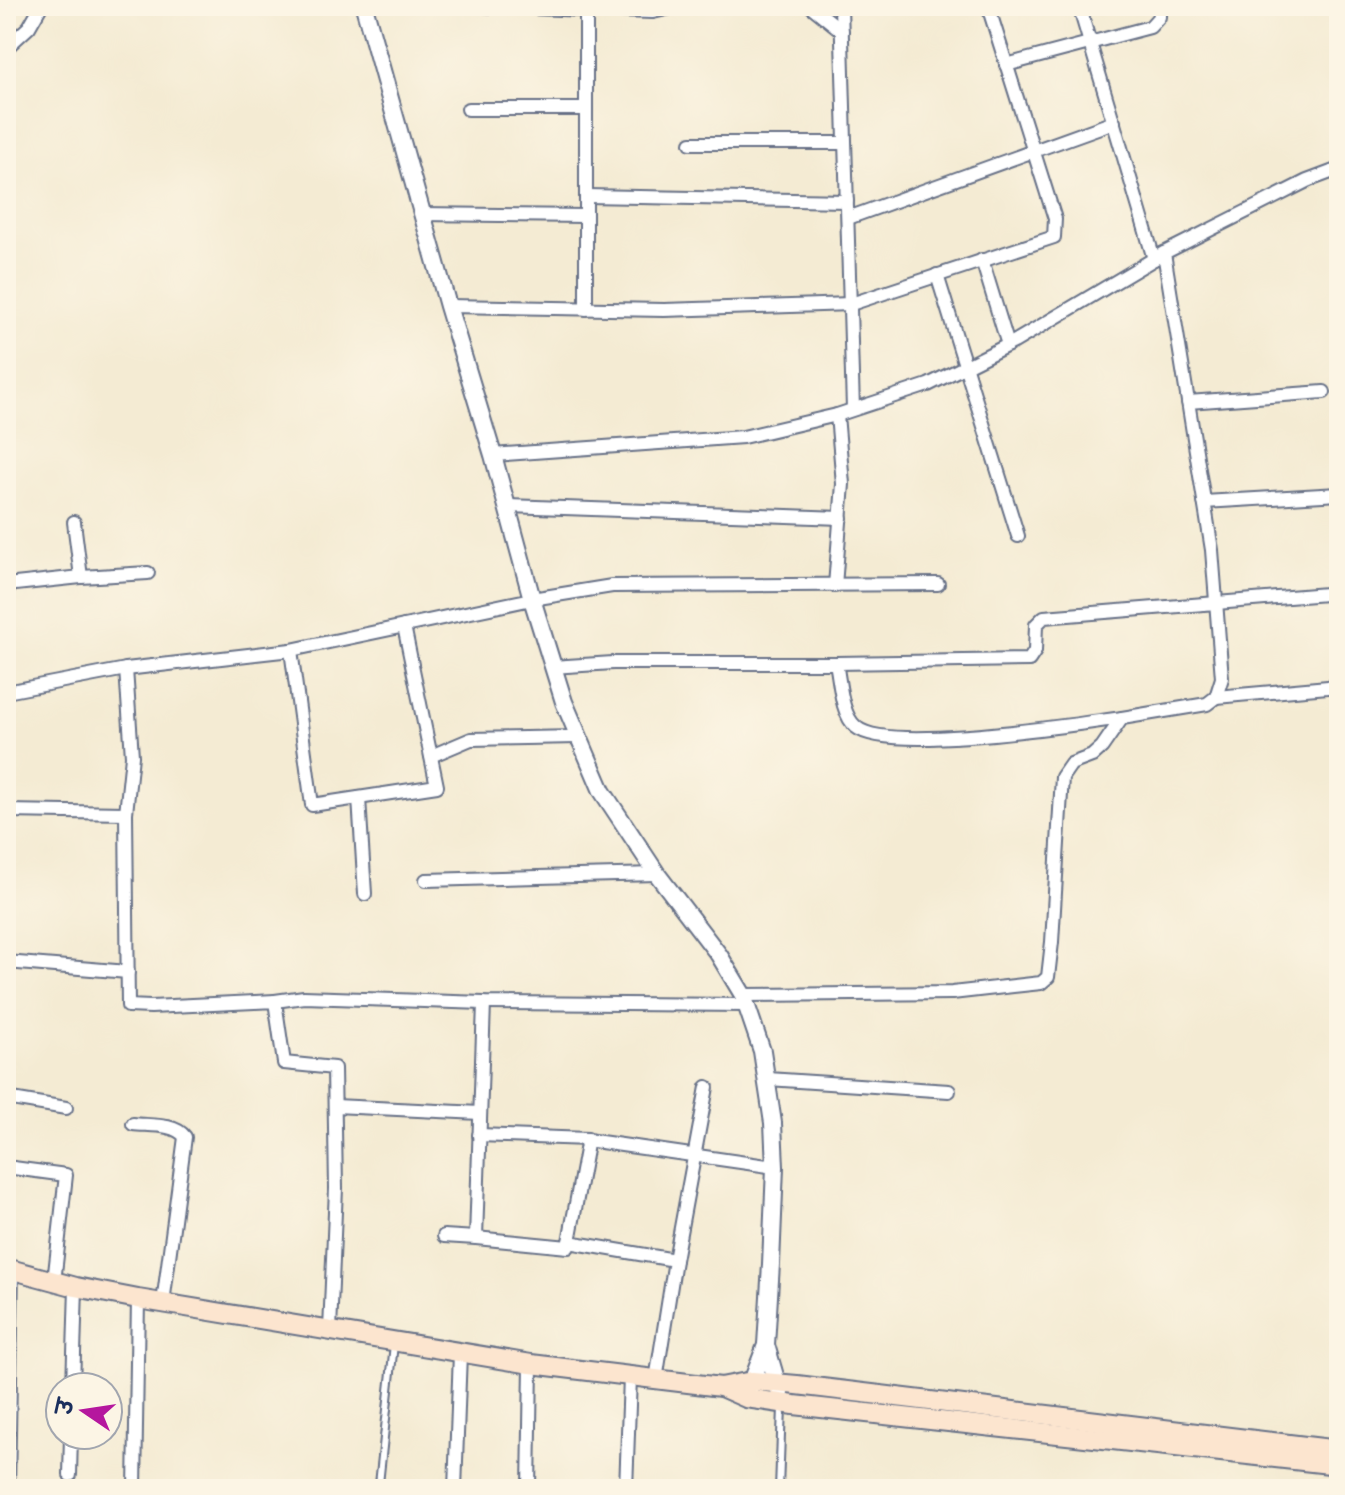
<svg xmlns="http://www.w3.org/2000/svg" width="1345" height="1495" viewBox="0 0 1345 1495" font-family="'Indie Flower','Playpen Sans Deva',sans-serif">
<rect width="100%" height="100%" fill="#fcf5e5"/>
<filter id="ink" filterUnits="userSpaceOnUse"><feTurbulence type="fractalNoise" baseFrequency=".0125" numOctaves="2"/><feDisplacementMap in="SourceGraphic" scale="16" xChannelSelector="R" yChannelSelector="G"/><feConvolveMatrix kernelMatrix="1 2 1 2 8 2 1 2 1" color-interpolation-filters="sRGB"/></filter>
<filter id="wash" filterUnits="userSpaceOnUse"><feTurbulence type="fractalNoise" baseFrequency=".006" numOctaves="4" result="noise"/><feDisplacementMap in="SourceGraphic" scale="32" xChannelSelector="R" yChannelSelector="G"/><feGaussianBlur stdDeviation="1.8" result="paint"/><feColorMatrix in="noise" values="0 0 0 0 0 0 0 0 0 0 0 0 0 0 0 0 0 1.4 0 .05"/><feComposite in="paint" operator="in"/></filter>
<g filter="url(#wash)">
<rect width="100%" height="100%" fill="#f4ebd3"/>
</g>
<g filter="url(#ink)">
<g fill="none" stroke-linecap="round" stroke-linejoin="round">
<!-- service casing -->
<g stroke="#677187" stroke-width="10">
<g id="service">
<path d="M 379,1484 L 394,1344"/>
<path d="M 779,1489 L 782,1407"/>
</g>
</g>
<!-- minor casing -->
<g stroke="#677187" stroke-width="16">
<g id="minor">
<path d="M 483,6 L 586,10 L 586,309"/>
<path d="M 586,6 L 586,10 L 653,12 L 679,6"/>
<path d="M 811,6 L 842,31"/>
<path d="M 841,6 L 853,409"/>
<path d="M 1079,6 L 1154,259"/>
<path d="M 6,48 L 29,27 L 41,6"/>
<path d="M 1006,65 L 1150,27 L 1159,17 L 1159,6"/>
<path d="M 468,109 L 586,109"/>
<path d="M 691,143 L 845,143"/>
<path d="M 586,196 L 847,201"/>
<path d="M 421,214 L 586,216"/>
<path d="M 848,218 L 1114,122"/>
<path d="M 982,260 L 1008,345"/>
<path d="M 937,275 L 1018,536"/>
<path d="M 448,306 L 664,310 L 851,304 L 1054,237 L 1055,219 L 988,6"/>
<path d="M 1188,402 L 1324,392"/>
<path d="M 493,455 L 743,437 L 837,415 L 928,385 L 1014,342 L 1164,253"/>
<path d="M 1204,502 L 1339,494"/>
<path d="M 508,506 L 841,518"/>
<path d="M 81,577 L 148,573"/>
<path d="M 6,585 L 81,577 L 74,522"/>
<path d="M 835,586 L 843,484 L 837,415"/>
<path d="M 291,650 L 312,805 L 437,786 L 404,626"/>
<path d="M 836,663 L 1029,660 L 1035,651 L 1036,625 L 1044,617 L 1339,593"/>
<path d="M 552,667 L 613,663 L 836,663 C 840,681 841,715 856,727 C 887,754 1076,724 1122,718"/>
<path d="M 126,669 L 132,756 L 126,813 L 128,1006 L 151,1007 L 275,1001 L 284,1063 L 334,1068 L 336,1188 L 330,1330"/>
<path d="M 6,692 L 126,669 L 291,650 L 532,599 L 612,586 L 938,584"/>
<path d="M 1216,697 L 1339,686"/>
<path d="M 431,756 L 471,739 L 578,737"/>
<path d="M 359,798 L 365,894"/>
<path d="M 6,811 L 126,813"/>
<path d="M 426,880 L 657,874"/>
<path d="M 6,962 L 128,972"/>
<path d="M 743,995 L 952,993 L 1041,983 L 1048,977 L 1052,942 L 1062,777 L 1071,764 L 1092,756 L 1102,747 L 1122,718 L 1207,704 L 1216,697 L 1222,678 L 1212,550 L 1164,253 L 1307,181 L 1339,169"/>
<path d="M 275,1001 L 304,997 L 484,1003 L 748,1005"/>
<path d="M 768,1079 L 949,1091"/>
<path d="M 6,1098 L 66,1108"/>
<path d="M 335,1106 L 480,1113"/>
<path d="M 133,1124 C 149,1126 175,1123 185,1137 L 163,1303"/>
<path d="M 587,1140 L 775,1167"/>
<path d="M 6,1167 L 66,1175 L 54,1282"/>
<path d="M 444,1236 L 476,1238 L 484,1003"/>
<path d="M 476,1238 L 568,1247 L 588,1139 L 479,1135"/>
<path d="M 569,1242 L 675,1260 L 656,1380"/>
<path d="M 675,1260 L 707,1087"/>
<path d="M 73,1387 L 76,1287"/>
<path d="M 70,1475 L 71,1435"/>
<path d="M 8,1489 L 12,1270"/>
<path d="M 135,1489 L 138,1299"/>
<path d="M 455,1489 L 460,1353"/>
<path d="M 529,1489 L 531,1364"/>
<path d="M 626,1489 L 630,1377"/>
</g>
</g>
<!-- tertiary casing -->
<g stroke="#677187" stroke-width="20">
<g id="tertiary">
<path d="M 364,6 L 448,306 L 493,455 L 532,599 L 564,702 L 602,791 L 657,874 L 719,955 L 743,995 L 762,1051 L 773,1123 L 775,1167 L 771,1264 L 766,1345 L 748,1392"/>
<path d="M 766,1345 L 780,1393"/>
</g>
</g>
<!-- secondary casing -->
<g stroke="#677187" stroke-width="22">
<g id="secondary">
<path d="M 6,1268 L 76,1287 L 138,1299 L 531,1364 L 721,1387 L 752,1381 L 797,1385 L 1339,1450"/>
<path d="M 721,1387 L 746,1398 L 794,1405 L 1339,1465"/>
</g>
</g>
<!-- service -->
<use href="#service" stroke="#fff" stroke-width="6"/>
<!-- minor -->
<use href="#minor" stroke="#fff" stroke-width="12"/>
<!-- tertiary -->
<use href="#tertiary" stroke="#fff" stroke-width="16"/>
<!-- secondary -->
<use href="#secondary" stroke="#fce5cf" stroke-width="18"/>
</g>
</g>
<!-- margin -->
<rect width="1345" height="1495" fill="none" stroke="#fcf5e5" stroke-width="32"/>
<!-- north arrow -->
<g transform="translate(84 1411) rotate(283)"><circle r="38" fill="#fcf5e5" stroke="#a2a6af" stroke-width="2"/>
<path d="M0-6L14 30L0 20L-14 30Z" fill="#b5179e"/>
<text y="-12" font-size="22" font-weight="bold" text-anchor="middle" fill="#1b2f5e">उ</text>
</g>
</svg>
